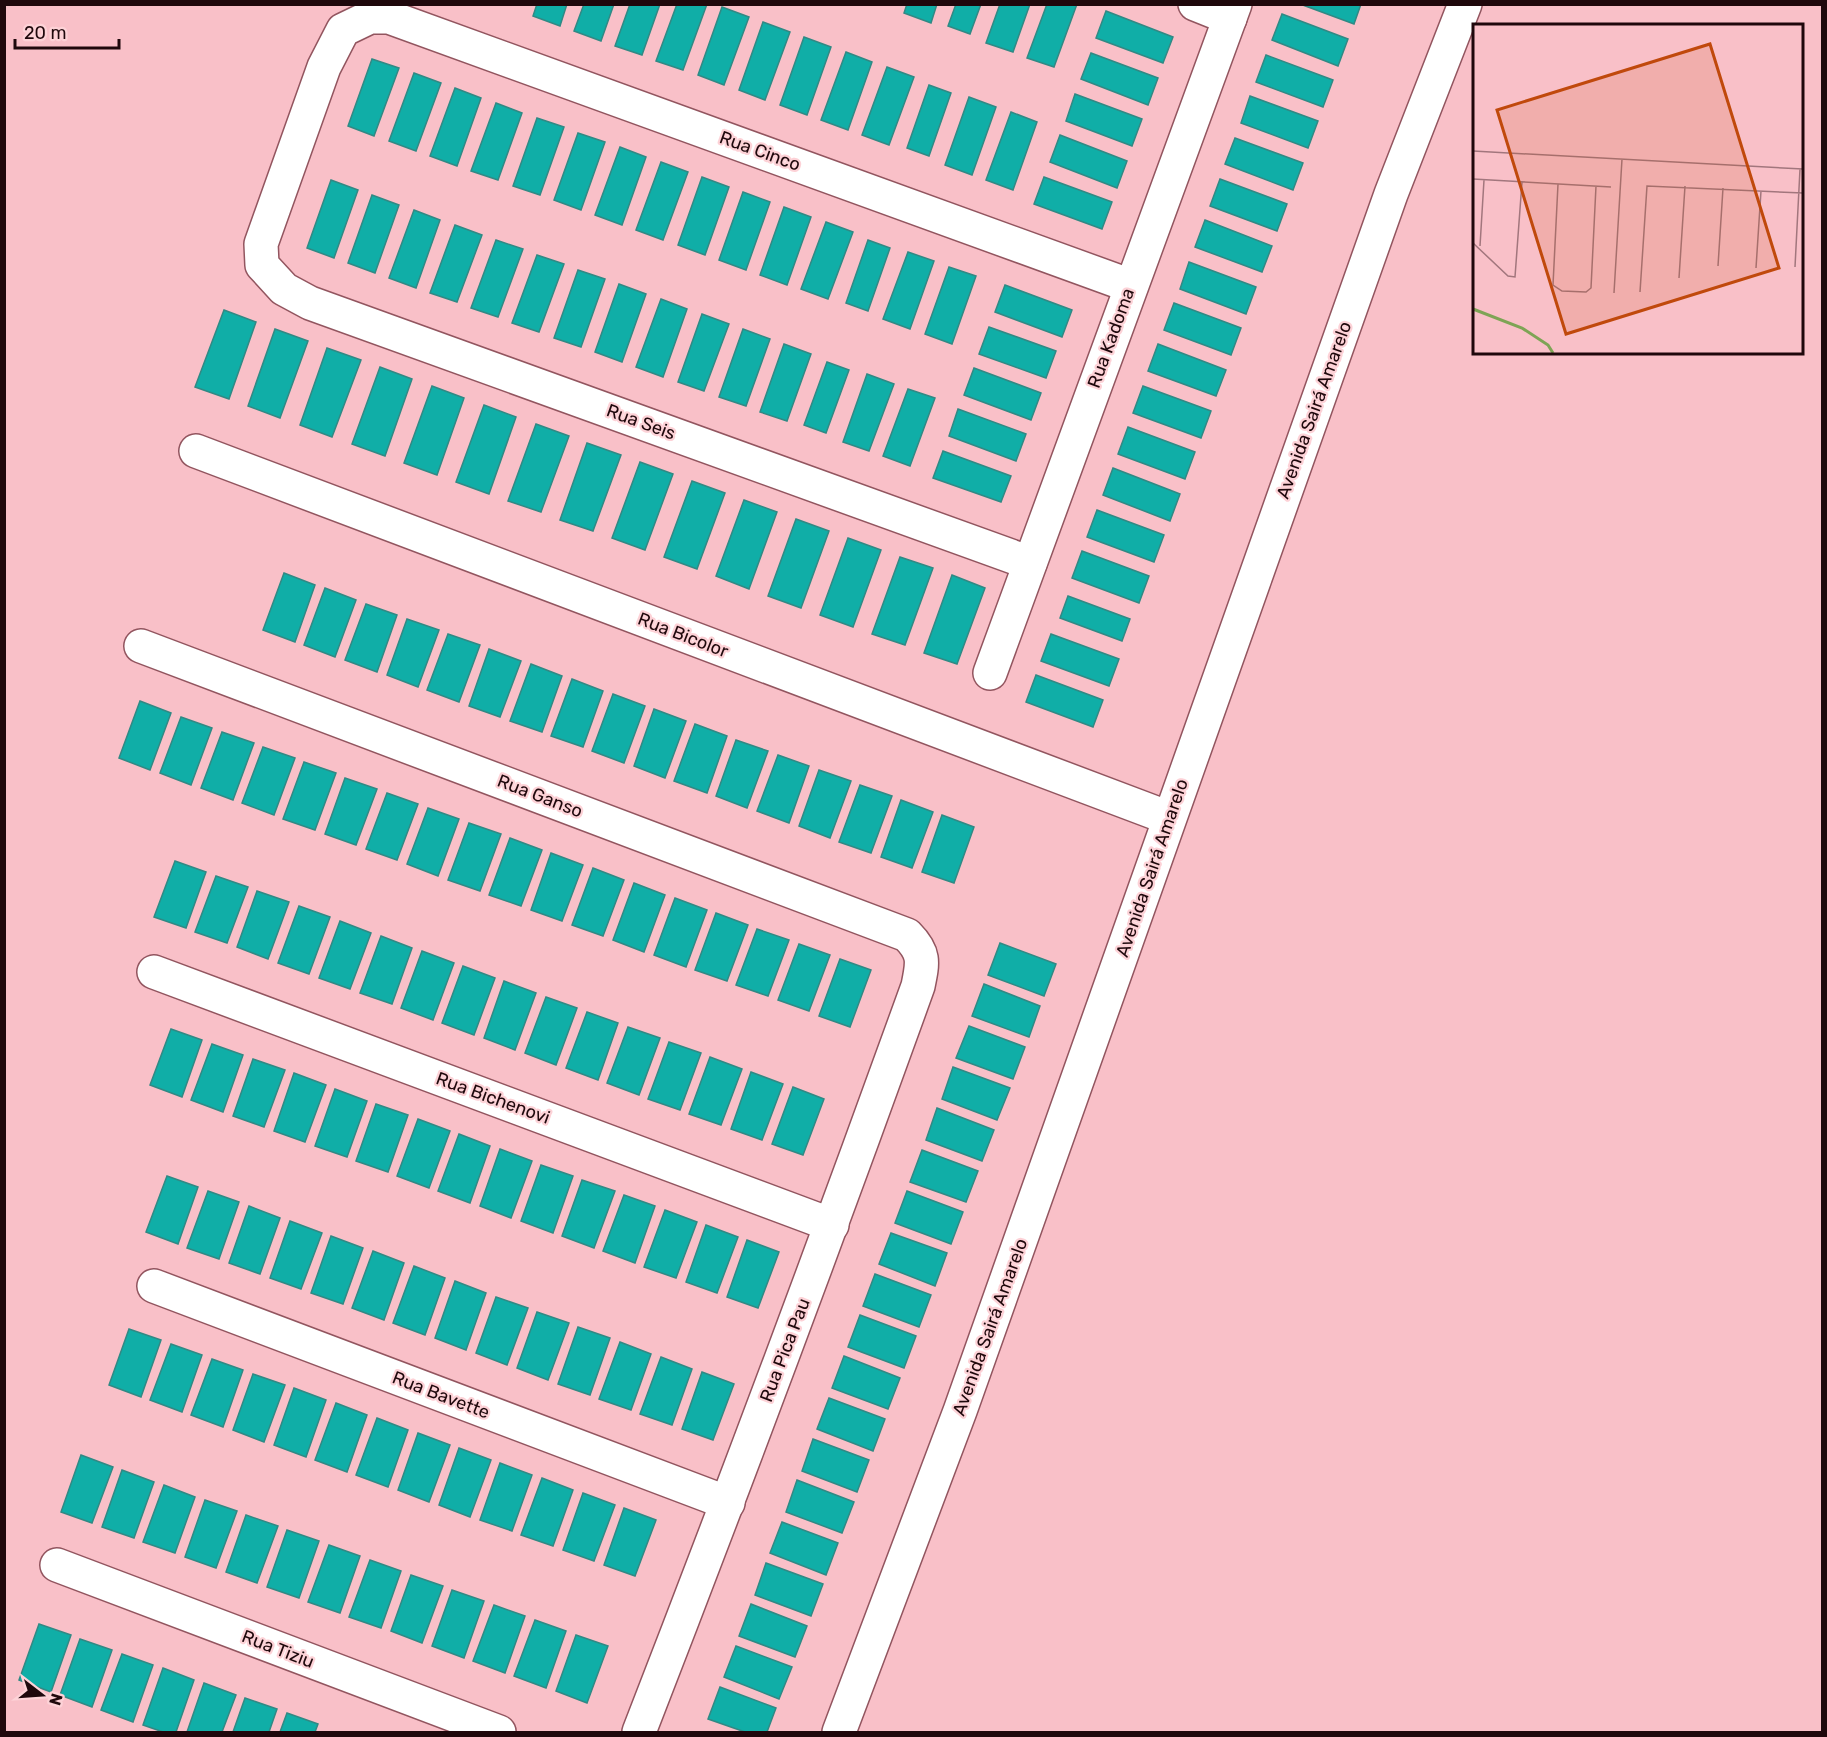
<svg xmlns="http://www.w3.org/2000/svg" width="1827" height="1737" viewBox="0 0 1827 1737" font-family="Rubik,sans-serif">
<rect width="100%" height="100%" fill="#f9c0c8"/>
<!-- building -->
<g fill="#10aea7" stroke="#318984" stroke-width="1.5">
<path d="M 537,4 L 567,4 L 560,26 L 533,16 Z"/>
<path d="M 584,4 L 614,4 L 601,41 L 574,31 Z"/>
<path d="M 630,4 L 660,4 L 642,55 L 615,46 Z"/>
<path d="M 677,4 L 707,4 L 683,70 L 656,61 Z"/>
<path d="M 907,4 L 937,4 L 931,23 L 904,13 Z"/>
<path d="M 956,4 L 981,4 L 970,34 L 948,26 Z"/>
<path d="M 1000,4 L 1030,4 L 1013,52 L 986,43 Z"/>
<path d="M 1047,4 L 1077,4 L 1054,67 L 1027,58 Z"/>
<path d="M 1300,4 L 1361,4 L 1354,24 Z"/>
<path d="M 722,7 L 749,17 L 724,85 L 698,75 Z"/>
<path d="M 1106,11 L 1173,37 L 1163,63 L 1096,38 Z"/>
<path d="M 1282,14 L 1348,39 L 1338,66 L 1272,40 Z"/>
<path d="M 763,22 L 790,32 L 765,100 L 739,90 Z"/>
<path d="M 804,37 L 831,47 L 807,115 L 780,105 Z"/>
<path d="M 846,52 L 872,62 L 848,130 L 821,120 Z"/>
<path d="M 1091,53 L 1158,78 L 1148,105 L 1081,79 Z"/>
<path d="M 1266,55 L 1333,80 L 1323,107 L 1256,82 Z"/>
<path d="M 372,59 L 399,68 L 374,136 L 348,126 Z"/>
<path d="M 887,67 L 914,77 L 889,145 L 862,135 Z"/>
<path d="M 414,73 L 441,83 L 416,151 L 389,141 Z"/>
<path d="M 929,85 L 951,93 L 929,156 L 907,148 Z"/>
<path d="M 455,88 L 481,98 L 457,166 L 430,156 Z"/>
<path d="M 1075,94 L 1142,119 L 1132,146 L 1066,121 Z"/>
<path d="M 1250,96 L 1318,121 L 1308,148 L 1241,123 Z"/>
<path d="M 969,97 L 996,107 L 972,175 L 945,165 Z"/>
<path d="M 496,103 L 522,113 L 498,180 L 471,171 Z"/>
<path d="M 1011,112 L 1037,122 L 1013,190 L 986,180 Z"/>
<path d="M 537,118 L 564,127 L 540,195 L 513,186 Z"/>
<path d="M 578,133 L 605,142 L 581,210 L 554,200 Z"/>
<path d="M 1060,135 L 1127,161 L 1117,188 L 1050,162 Z"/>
<path d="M 1235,138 L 1303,163 L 1293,190 L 1225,164 Z"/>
<path d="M 620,147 L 646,157 L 622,225 L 595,215 Z"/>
<path d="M 661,162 L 688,172 L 663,240 L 636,230 Z"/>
<path d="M 702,177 L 729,187 L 705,255 L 678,245 Z"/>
<path d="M 1044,177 L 1112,202 L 1102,229 L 1034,204 Z"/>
<path d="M 1220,179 L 1287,204 L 1277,231 L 1210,206 Z"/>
<path d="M 331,180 L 358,190 L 334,258 L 307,248 Z"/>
<path d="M 743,192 L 770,202 L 746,270 L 719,260 Z"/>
<path d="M 372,195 L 399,205 L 375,273 L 348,263 Z"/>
<path d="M 784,207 L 811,217 L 787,285 L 760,275 Z"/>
<path d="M 414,210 L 440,220 L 416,288 L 389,278 Z"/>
<path d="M 1205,220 L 1272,246 L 1262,272 L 1195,247 Z"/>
<path d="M 826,222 L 853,232 L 828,299 L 801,289 Z"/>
<path d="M 455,225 L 482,235 L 457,302 L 430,293 Z"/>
<path d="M 496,240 L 523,249 L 498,317 L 471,308 Z"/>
<path d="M 868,240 L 890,248 L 868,311 L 846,303 Z"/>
<path d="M 908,252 L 934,261 L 910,329 L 883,319 Z"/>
<path d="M 537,255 L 564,264 L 539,332 L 512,323 Z"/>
<path d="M 1189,262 L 1256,287 L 1246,314 L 1180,289 Z"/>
<path d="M 949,267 L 976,276 L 952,344 L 925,334 Z"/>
<path d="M 578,270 L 605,279 L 581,347 L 554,338 Z"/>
<path d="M 619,284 L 646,294 L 622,362 L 595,352 Z"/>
<path d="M 1005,285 L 1072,310 L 1062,337 L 995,312 Z"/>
<path d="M 661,299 L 687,309 L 663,377 L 636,367 Z"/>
<path d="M 1174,303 L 1241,328 L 1231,355 L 1164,330 Z"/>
<path d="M 224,310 L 256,322 L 229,399 L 195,387 Z"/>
<path d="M 702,314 L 729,324 L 704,391 L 678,382 Z"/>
<path d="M 989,327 L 1056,351 L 1046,378 L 979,354 Z"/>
<path d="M 275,329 L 308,341 L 280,418 L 248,406 Z"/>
<path d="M 743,329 L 770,339 L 746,406 L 719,397 Z"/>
<path d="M 784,344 L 811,354 L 787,421 L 760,412 Z"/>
<path d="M 1158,344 L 1226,370 L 1216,396 L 1148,371 Z"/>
<path d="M 327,348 L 361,360 L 332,437 L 300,425 Z"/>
<path d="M 827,362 L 849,370 L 826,433 L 804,425 Z"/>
<path d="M 380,367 L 412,379 L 385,456 L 352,444 Z"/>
<path d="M 974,368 L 1041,393 L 1031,420 L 964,395 Z"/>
<path d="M 867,374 L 894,384 L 869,451 L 843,442 Z"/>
<path d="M 432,386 L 464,398 L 437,475 L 404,463 Z"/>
<path d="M 1143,386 L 1211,411 L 1201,438 L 1133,413 Z"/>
<path d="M 908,389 L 935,398 L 910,466 L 883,456 Z"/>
<path d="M 484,405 L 516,417 L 489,494 L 456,482 Z"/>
<path d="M 958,409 L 1026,434 L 1016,461 L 949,436 Z"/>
<path d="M 536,424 L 569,436 L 541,512 L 508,501 Z"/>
<path d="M 1128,427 L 1195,452 L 1185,479 L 1118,454 Z"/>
<path d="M 587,443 L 621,455 L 593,531 L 560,520 Z"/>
<path d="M 943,451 L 1011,476 L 1001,502 L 933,478 Z"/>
<path d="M 640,462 L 673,474 L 645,550 L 612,538 Z"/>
<path d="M 1113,468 L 1180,494 L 1170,521 L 1103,495 Z"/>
<path d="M 692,481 L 725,493 L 697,569 L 664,557 Z"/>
<path d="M 744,500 L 777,512 L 749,589 L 716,576 Z"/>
<path d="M 1097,510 L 1164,535 L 1154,562 L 1087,537 Z"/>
<path d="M 796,519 L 829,531 L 801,608 L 768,596 Z"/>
<path d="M 848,538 L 881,550 L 853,627 L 820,615 Z"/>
<path d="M 1082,551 L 1149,576 L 1139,603 L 1072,578 Z"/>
<path d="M 900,557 L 933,568 L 905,645 L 872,634 Z"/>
<path d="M 284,573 L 315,585 L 295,642 L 263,630 Z"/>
<path d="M 952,575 L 985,588 L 957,664 L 924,653 Z"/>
<path d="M 325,588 L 356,600 L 335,657 L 304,645 Z"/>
<path d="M 1068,596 L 1130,619 L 1122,641 L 1060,618 Z"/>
<path d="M 366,604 L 397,615 L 377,672 L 345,660 Z"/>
<path d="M 407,619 L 439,630 L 418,687 L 387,675 Z"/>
<path d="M 448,634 L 480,645 L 459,702 L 427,690 Z"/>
<path d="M 1051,634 L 1119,659 L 1109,686 L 1041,661 Z"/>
<path d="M 489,649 L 521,661 L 500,717 L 469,706 Z"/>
<path d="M 531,664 L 562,676 L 542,732 L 510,721 Z"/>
<path d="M 1036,675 L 1103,700 L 1093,727 L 1026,702 Z"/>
<path d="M 572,679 L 603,691 L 583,747 L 551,736 Z"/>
<path d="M 613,694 L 645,706 L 624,763 L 592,751 Z"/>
<path d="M 140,701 L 171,713 L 150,770 L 119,758 Z"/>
<path d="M 654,709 L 686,721 L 665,778 L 634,766 Z"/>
<path d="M 181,717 L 212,728 L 191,785 L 160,773 Z"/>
<path d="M 695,724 L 727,736 L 707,793 L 674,781 Z"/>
<path d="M 222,732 L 254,743 L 233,800 L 201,788 Z"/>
<path d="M 736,740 L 768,751 L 747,808 L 716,796 Z"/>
<path d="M 263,747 L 295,758 L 274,815 L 242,803 Z"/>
<path d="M 778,755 L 809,766 L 789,823 L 757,811 Z"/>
<path d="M 304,762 L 336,773 L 315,830 L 283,819 Z"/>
<path d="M 819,770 L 851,781 L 830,838 L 799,826 Z"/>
<path d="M 345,778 L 377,789 L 356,845 L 325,834 Z"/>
<path d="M 860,785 L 892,796 L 871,853 L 839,842 Z"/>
<path d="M 387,793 L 418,804 L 397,860 L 366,849 Z"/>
<path d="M 901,800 L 933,812 L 912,868 L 881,857 Z"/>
<path d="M 428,808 L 459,819 L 438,876 L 407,864 Z"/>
<path d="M 942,815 L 974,827 L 954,883 L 922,872 Z"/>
<path d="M 469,823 L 501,834 L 480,891 L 448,880 Z"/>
<path d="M 510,838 L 542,850 L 521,906 L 489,895 Z"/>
<path d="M 551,853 L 583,865 L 562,921 L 531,910 Z"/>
<path d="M 175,861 L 206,872 L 186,928 L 154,917 Z"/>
<path d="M 593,868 L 624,880 L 603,936 L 572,925 Z"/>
<path d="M 216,876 L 248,887 L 227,943 L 195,932 Z"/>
<path d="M 634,883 L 665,895 L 644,952 L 613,940 Z"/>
<path d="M 257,891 L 289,902 L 268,959 L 237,947 Z"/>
<path d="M 675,898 L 707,910 L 686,967 L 654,955 Z"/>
<path d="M 299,906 L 330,917 L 309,974 L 278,963 Z"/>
<path d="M 716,913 L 748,925 L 727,981 L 695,970 Z"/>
<path d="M 340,921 L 371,933 L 350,989 L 319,978 Z"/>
<path d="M 757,929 L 789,940 L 768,996 L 736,985 Z"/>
<path d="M 381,936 L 412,948 L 392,1004 L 360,993 Z"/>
<path d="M 1000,943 L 1056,964 L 1044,996 L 988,975 Z"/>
<path d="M 799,944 L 830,955 L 809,1011 L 778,1000 Z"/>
<path d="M 422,951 L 454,963 L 433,1020 L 401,1008 Z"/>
<path d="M 840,959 L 871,970 L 850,1027 L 819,1016 Z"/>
<path d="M 463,966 L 495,978 L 474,1035 L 442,1023 Z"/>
<path d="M 504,981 L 536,993 L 515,1050 L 484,1038 Z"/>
<path d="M 984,984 L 1040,1006 L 1029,1037 L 972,1016 Z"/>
<path d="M 546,997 L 577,1008 L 556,1065 L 525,1053 Z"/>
<path d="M 587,1012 L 618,1023 L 598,1080 L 566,1068 Z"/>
<path d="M 969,1026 L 1025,1047 L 1013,1079 L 956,1058 Z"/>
<path d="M 628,1027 L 660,1038 L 639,1095 L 607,1083 Z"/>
<path d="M 171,1029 L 202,1040 L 182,1097 L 150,1085 Z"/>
<path d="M 669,1042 L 701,1053 L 680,1110 L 648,1099 Z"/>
<path d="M 212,1044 L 243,1055 L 223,1112 L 191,1100 Z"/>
<path d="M 710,1057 L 742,1069 L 721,1125 L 689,1114 Z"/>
<path d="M 253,1059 L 285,1070 L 264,1127 L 233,1116 Z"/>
<path d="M 953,1067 L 1010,1088 L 997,1120 L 942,1099 Z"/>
<path d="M 751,1072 L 783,1084 L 762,1140 L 731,1129 Z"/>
<path d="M 294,1073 L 326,1085 L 305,1142 L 274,1131 Z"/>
<path d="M 793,1087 L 824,1099 L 803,1155 L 772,1144 Z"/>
<path d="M 335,1089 L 367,1101 L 347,1157 L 315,1146 Z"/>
<path d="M 376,1104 L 408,1115 L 388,1172 L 356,1161 Z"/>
<path d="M 937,1108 L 994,1130 L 982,1161 L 926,1140 Z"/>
<path d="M 418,1119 L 450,1131 L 429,1188 L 397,1176 Z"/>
<path d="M 459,1134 L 490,1146 L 470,1203 L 438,1191 Z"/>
<path d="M 500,1149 L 532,1161 L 511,1218 L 480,1206 Z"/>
<path d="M 922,1150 L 978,1171 L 966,1202 L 910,1182 Z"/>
<path d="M 541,1165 L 573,1176 L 553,1233 L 521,1221 Z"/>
<path d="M 167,1176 L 198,1187 L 178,1244 L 146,1232 Z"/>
<path d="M 582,1180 L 615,1191 L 594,1248 L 562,1236 Z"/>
<path d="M 208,1191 L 239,1202 L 219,1259 L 187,1248 Z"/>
<path d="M 907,1191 L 963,1212 L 951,1244 L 895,1223 Z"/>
<path d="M 624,1195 L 655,1206 L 635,1263 L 603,1251 Z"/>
<path d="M 249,1206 L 280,1218 L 260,1274 L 229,1263 Z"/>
<path d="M 665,1210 L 697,1222 L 676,1278 L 644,1267 Z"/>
<path d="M 290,1221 L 322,1233 L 301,1289 L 270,1278 Z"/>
<path d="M 706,1225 L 738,1237 L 717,1293 L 686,1282 Z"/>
<path d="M 891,1233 L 947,1253 L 935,1286 L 879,1264 Z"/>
<path d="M 331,1236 L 363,1248 L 343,1304 L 311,1293 Z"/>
<path d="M 747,1240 L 779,1252 L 758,1308 L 727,1297 Z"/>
<path d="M 373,1251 L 404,1263 L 384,1320 L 352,1308 Z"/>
<path d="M 414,1266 L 445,1278 L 425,1335 L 393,1323 Z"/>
<path d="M 875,1274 L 931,1295 L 919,1327 L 863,1306 Z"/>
<path d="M 455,1281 L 486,1293 L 466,1350 L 435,1338 Z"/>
<path d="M 496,1297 L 528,1308 L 507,1365 L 476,1353 Z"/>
<path d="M 537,1312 L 569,1323 L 548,1380 L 517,1368 Z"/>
<path d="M 860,1315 L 916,1336 L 904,1368 L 848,1347 Z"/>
<path d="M 578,1327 L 610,1338 L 590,1395 L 558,1384 Z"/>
<path d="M 129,1329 L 161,1340 L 141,1397 L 109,1385 Z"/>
<path d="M 620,1342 L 651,1354 L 631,1410 L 599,1399 Z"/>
<path d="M 171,1344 L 202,1355 L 182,1412 L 150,1400 Z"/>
<path d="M 844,1356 L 900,1378 L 888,1409 L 832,1388 Z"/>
<path d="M 661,1357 L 692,1369 L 672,1425 L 640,1414 Z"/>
<path d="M 212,1359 L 243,1370 L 223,1427 L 191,1415 Z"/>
<path d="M 702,1372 L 734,1384 L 713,1440 L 682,1429 Z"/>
<path d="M 253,1374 L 285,1385 L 264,1442 L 233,1430 Z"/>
<path d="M 294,1388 L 326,1400 L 306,1457 L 274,1445 Z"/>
<path d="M 829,1398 L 885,1419 L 873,1451 L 817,1429 Z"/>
<path d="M 336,1403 L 367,1415 L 347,1472 L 315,1460 Z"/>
<path d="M 377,1418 L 408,1430 L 388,1487 L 356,1475 Z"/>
<path d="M 418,1433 L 450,1445 L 429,1502 L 398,1490 Z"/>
<path d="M 813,1439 L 869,1460 L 857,1492 L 802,1471 Z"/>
<path d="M 459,1448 L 491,1460 L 470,1517 L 439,1505 Z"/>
<path d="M 81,1455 L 113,1467 L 92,1523 L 61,1512 Z"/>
<path d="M 500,1463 L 532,1475 L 512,1531 L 480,1520 Z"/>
<path d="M 122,1470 L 154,1482 L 134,1538 L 102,1527 Z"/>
<path d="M 542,1478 L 573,1490 L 553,1546 L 521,1535 Z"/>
<path d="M 797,1480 L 854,1502 L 842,1533 L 786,1512 Z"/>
<path d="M 164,1485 L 195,1497 L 175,1553 L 143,1542 Z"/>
<path d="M 583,1493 L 615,1505 L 594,1561 L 563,1550 Z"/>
<path d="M 205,1500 L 237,1511 L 216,1568 L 185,1557 Z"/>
<path d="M 624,1508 L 656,1520 L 635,1576 L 604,1565 Z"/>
<path d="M 246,1515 L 278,1526 L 257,1583 L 226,1572 Z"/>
<path d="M 782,1522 L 838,1543 L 826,1575 L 770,1553 Z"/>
<path d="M 287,1530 L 319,1541 L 299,1598 L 267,1587 Z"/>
<path d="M 329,1545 L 360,1556 L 340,1613 L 308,1602 Z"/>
<path d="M 370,1560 L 401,1571 L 381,1628 L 349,1617 Z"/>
<path d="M 766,1563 L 823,1584 L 811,1616 L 755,1595 Z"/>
<path d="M 411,1575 L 443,1586 L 422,1643 L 391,1631 Z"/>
<path d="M 452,1590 L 484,1601 L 464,1658 L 432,1646 Z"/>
<path d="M 751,1604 L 807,1626 L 795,1657 L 739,1636 Z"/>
<path d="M 494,1605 L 525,1616 L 505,1673 L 473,1661 Z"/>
<path d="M 535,1620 L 566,1631 L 546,1688 L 514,1676 Z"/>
<path d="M 39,1624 L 71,1635 L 51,1692 L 19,1680 Z"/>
<path d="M 576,1635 L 608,1646 L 587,1703 L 556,1691 Z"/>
<path d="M 80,1639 L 112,1650 L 92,1707 L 60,1695 Z"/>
<path d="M 736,1646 L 792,1667 L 779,1699 L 724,1677 Z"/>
<path d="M 122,1654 L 153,1665 L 133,1722 L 101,1710 Z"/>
<path d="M 163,1668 L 194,1680 L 176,1732 L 163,1732 L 143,1725 Z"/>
<path d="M 204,1683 L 236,1695 L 222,1732 L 187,1732 Z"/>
<path d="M 720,1687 L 776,1708 L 767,1732 L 745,1732 L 708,1719 Z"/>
<path d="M 245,1698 L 277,1709 L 269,1732 L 233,1732 Z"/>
<path d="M 287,1713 L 318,1724 L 315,1732 L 280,1732 Z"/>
</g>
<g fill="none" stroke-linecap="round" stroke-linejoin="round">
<!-- street casing -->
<g stroke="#92555f" stroke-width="36">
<g id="street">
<path d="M 1195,4 L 1230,18"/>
<path d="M 196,451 L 1169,818"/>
<path d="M 1030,563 L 310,303 L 284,289 L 262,265 L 261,244 L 324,67 L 343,30 L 370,17 L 389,17 L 1131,286"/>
<path d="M 141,646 L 907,935 C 925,953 923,962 918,986 C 828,1236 735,1485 639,1732"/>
<path d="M 990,673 L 1235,4"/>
<path d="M 154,972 L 832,1225"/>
<path d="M 154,1286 L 728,1503"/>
<path d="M 57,1565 L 499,1732"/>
<path d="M 839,1732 L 960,1411 L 1391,194 L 1465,4"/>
</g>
</g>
<!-- street -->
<use href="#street" stroke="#fff" stroke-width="33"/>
</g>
<g text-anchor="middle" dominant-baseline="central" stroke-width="4.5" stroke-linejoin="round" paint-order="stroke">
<!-- street labels -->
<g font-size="18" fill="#1f080c" stroke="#fdd2d7">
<text transform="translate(760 151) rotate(20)">Rua Cinco</text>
<text transform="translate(1111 338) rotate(-70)">Rua Kadoma</text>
<text transform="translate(1314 410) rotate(-70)">Avenida Sairá Amarelo</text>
<text transform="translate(641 422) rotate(20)">Rua Seis</text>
<text transform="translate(683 635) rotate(21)">Rua Bicolor</text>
<text transform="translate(540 796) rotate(21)">Rua Ganso</text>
<text transform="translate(1152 868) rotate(-71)">Avenida Sairá Amarelo</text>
<text transform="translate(493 1098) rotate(20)">Rua Bichenovi</text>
<text transform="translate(990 1327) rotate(-70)">Avenida Sairá Amarelo</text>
<text transform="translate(785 1350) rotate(-69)">Rua Pica Pau</text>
<text transform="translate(441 1395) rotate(21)">Rua Bavette</text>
<text transform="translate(278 1649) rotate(21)">Rua Tiziu</text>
</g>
</g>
<!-- overview -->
<g transform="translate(1473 24)">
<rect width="330" height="330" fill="#f9c0c8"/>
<path fill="none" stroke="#7ea455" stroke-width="3" d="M 0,285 L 49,304 L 75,321 L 80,329"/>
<path fill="none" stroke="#a2767d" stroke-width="1.5" d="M 0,127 L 330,145M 0,155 L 138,163M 85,160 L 80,261 L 89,267 L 113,268 L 118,264 L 123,162M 0,219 L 35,252 L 42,253 L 49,158M 7,222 L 11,156M 245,242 L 250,164M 322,243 L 327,145M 283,244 L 288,167M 206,254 L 212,162M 167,268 L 174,162 L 330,169M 141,269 L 149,135"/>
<path fill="#c0490c" fill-opacity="0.15" stroke="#c0490c" stroke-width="3" d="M 237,20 L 306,244 L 93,310 L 24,86 Z"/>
<rect width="330" height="330" fill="none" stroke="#1f080c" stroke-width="3"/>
</g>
<!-- border -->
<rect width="1827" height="1737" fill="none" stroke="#1f080c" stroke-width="12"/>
<!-- north arrow -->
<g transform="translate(42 1695) rotate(107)" stroke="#fdd2d7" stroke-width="4.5" paint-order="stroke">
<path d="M0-4.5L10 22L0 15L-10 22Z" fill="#1f080c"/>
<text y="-9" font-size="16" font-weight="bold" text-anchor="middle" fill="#1f080c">N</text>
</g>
<!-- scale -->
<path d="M15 39v9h104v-9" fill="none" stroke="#1f080c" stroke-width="3"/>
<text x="24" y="39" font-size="18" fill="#1f080c" stroke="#fdd2d7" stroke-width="4.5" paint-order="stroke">20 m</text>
</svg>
